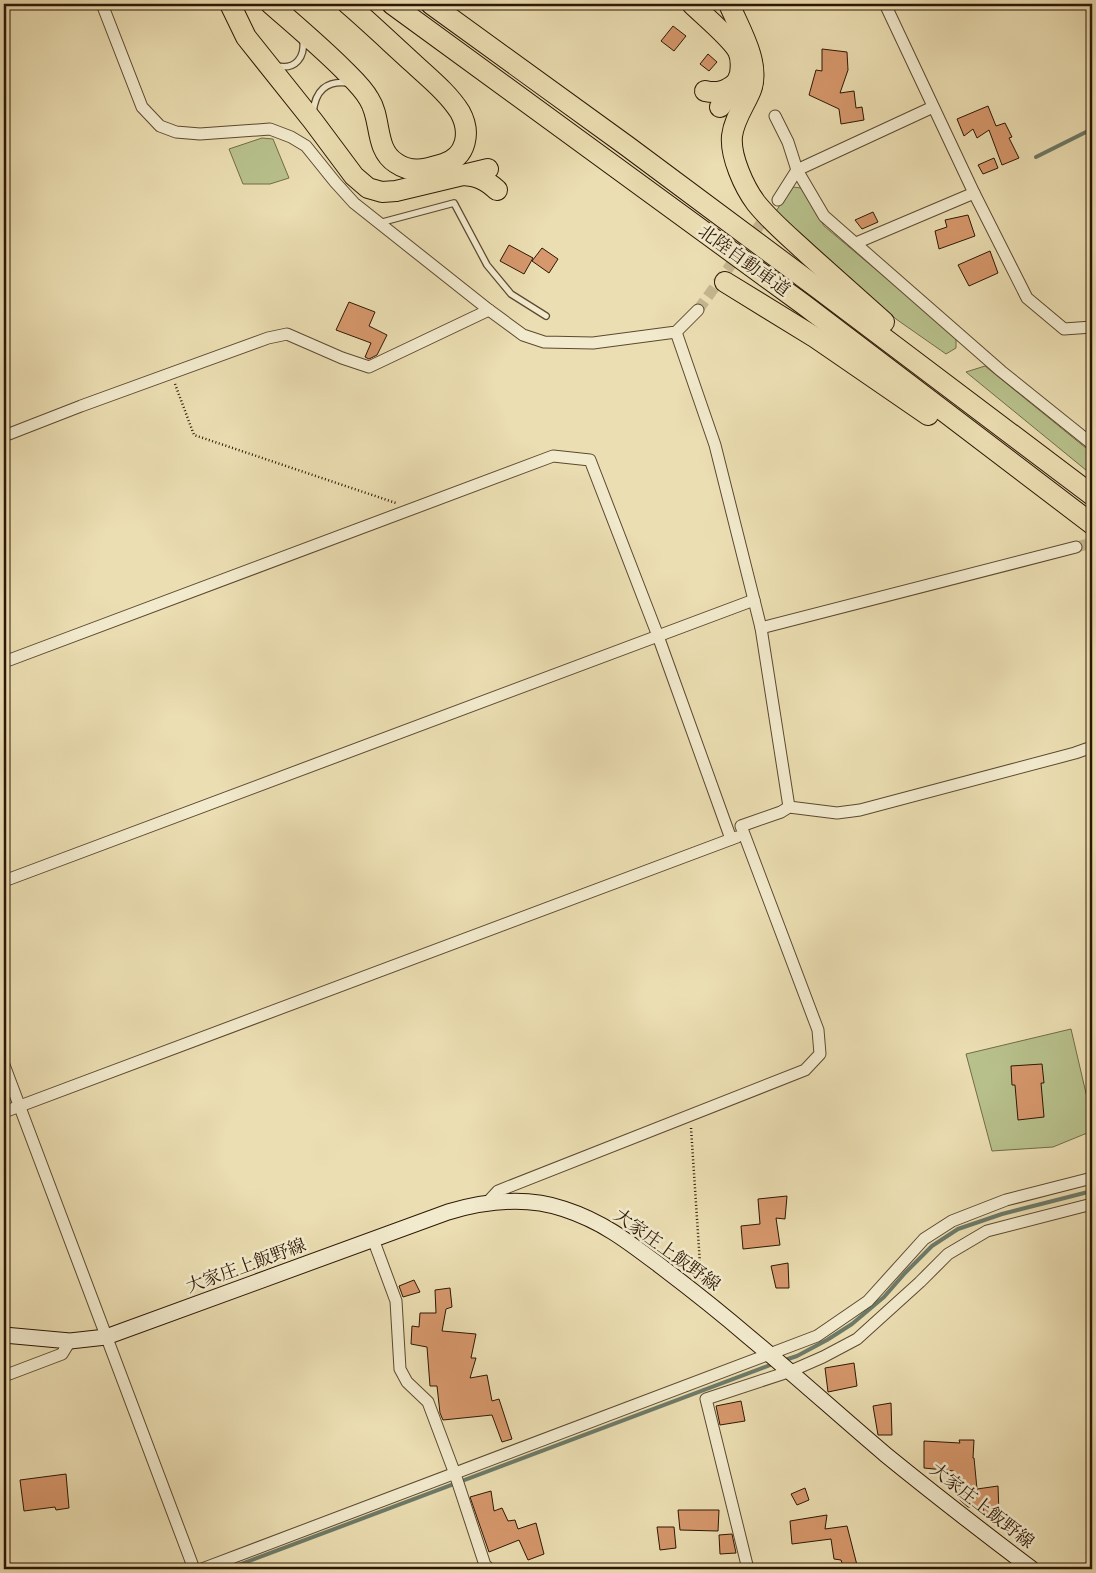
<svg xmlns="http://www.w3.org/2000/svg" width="1096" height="1573" viewBox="0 0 1096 1573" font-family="'IM FELL Double Pica','Noto Serif JP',serif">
<rect width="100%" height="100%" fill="#ebdeb2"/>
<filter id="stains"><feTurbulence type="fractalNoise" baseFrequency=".004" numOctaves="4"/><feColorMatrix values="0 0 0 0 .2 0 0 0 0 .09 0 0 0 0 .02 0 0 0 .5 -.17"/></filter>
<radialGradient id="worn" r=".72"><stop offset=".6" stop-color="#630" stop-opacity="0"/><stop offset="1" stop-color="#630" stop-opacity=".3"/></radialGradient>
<!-- green -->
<g fill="#b8c18c" stroke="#726c48">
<path d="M 262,138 L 273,139 L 289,178 L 270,184 L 243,184 L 229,149 Z"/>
<path d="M 793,187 L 801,188 L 824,226 L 948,330 L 956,339 L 956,348 L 946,354 L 896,319 L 776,211 Z"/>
<path d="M 985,366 L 1092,453 L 1092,475 L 966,372 Z"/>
<path d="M 1071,1029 L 1092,1119 L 1092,1131 L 1053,1147 L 992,1151 L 966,1054 Z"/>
</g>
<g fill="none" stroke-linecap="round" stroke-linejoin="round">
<!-- stream -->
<g stroke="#6d7a68" stroke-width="4">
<path d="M 1036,157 L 1092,129"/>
<path d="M 782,1361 L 797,1356 L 827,1340 L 852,1324 L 884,1297 L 905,1273 L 932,1246 L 958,1229 L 1002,1214 L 1092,1191"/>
<path d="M 228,1569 L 773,1364"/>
</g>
</g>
<!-- building -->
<g fill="#d6986c" stroke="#2d1704">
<path d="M 673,26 L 686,36 L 674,51 L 661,41 Z"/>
<path d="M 822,49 L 847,52 L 848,70 L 840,93 L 854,91 L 856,108 L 862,107 L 864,120 L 841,124 L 839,109 L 809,95 L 816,70 L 822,71 Z"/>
<path d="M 708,54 L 717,62 L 709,71 L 700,64 Z"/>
<path d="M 988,106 L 996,126 L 1005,123 L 1012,137 L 1009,138 L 1019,158 L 1002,165 L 989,130 L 977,138 L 973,129 L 964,136 L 957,119 Z"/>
<path d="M 994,158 L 998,168 L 983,174 L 978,165 Z"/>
<path d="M 873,212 L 878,222 L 862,229 L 855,220 Z"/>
<path d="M 968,215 L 975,236 L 939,249 L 935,231 L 947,227 L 945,220 Z"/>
<path d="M 509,245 L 533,258 L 524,274 L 500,261 Z"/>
<path d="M 542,248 L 558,259 L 549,273 L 532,261 Z"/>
<path d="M 990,251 L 998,273 L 969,286 L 958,265 Z"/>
<path d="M 349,302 L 375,312 L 369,326 L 387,335 L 377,355 L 369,359 L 365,357 L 371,343 L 336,330 Z"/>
<path d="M 1042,1064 L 1044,1083 L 1041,1083 L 1044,1117 L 1018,1120 L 1015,1085 L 1012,1085 L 1011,1066 Z"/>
<path d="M 787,1196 L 785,1219 L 776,1218 L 780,1245 L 743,1249 L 741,1226 L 760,1224 L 758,1199 Z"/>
<path d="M 788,1263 L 789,1288 L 776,1288 L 771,1266 Z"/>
<path d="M 414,1280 L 420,1292 L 403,1297 L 399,1286 Z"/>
<path d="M 450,1288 L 452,1307 L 446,1309 L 442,1331 L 476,1334 L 471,1358 L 476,1358 L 470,1378 L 487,1375 L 492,1401 L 499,1399 L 512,1439 L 502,1442 L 492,1415 L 443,1420 L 440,1413 L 437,1386 L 430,1386 L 427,1347 L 411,1344 L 412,1326 L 419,1327 L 420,1313 L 436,1313 L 435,1290 Z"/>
<path d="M 854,1363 L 857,1386 L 828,1392 L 825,1368 Z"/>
<path d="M 741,1401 L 745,1421 L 720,1425 L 716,1406 Z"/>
<path d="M 891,1403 L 892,1435 L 878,1435 L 873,1406 Z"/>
<path d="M 959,1440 L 974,1440 L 973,1458 L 974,1458 L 977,1489 L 998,1486 L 999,1514 L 984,1517 L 983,1506 L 968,1507 L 960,1500 L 954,1471 L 924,1468 L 924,1441 L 960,1443 Z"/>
<path d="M 66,1474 L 69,1508 L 56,1510 L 55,1507 L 24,1511 L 20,1480 Z"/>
<path d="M 805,1488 L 809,1500 L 797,1505 L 791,1494 Z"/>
<path d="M 491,1491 L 494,1511 L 502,1508 L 508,1521 L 515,1520 L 518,1529 L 536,1523 L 544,1554 L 528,1560 L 519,1540 L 489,1552 L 470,1497 Z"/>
<path d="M 678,1510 L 719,1510 L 718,1531 L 680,1530 Z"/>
<path d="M 827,1515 L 825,1529 L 847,1526 L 858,1569 L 844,1569 L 841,1560 L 834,1559 L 831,1539 L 792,1544 L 790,1521 Z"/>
<path d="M 657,1527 L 674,1527 L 676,1548 L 660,1550 Z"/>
<path d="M 732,1534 L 736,1553 L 720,1554 L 719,1535 Z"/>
</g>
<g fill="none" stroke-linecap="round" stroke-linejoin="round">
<!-- minor-tunnel -->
<g stroke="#c5b68f" stroke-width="11" stroke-dasharray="11 5.5" stroke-linecap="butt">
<path d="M 698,310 L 778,200"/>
<path d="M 1076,547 L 1092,543"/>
</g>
<!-- service casing -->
<g stroke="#5c4930" stroke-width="8">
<g id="service">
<path d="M 277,66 C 296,70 305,57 303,40"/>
<path d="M 313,113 C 315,91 326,80 349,83"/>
<path d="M 379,223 L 454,203 L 487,265 L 511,294 L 546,316"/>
</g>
</g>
<!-- minor casing -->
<g stroke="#5c4930" stroke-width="13">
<g id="minor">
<path d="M 102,4 L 142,107 L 160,126 L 176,132 L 200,134 L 270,129 L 291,137 L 306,146 L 335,182 L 354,203 L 489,310 L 523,335 L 544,342 L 593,343 L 676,332 L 698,310"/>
<path d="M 885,4 L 974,193 L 1027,298 L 1064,329 L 1092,327"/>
<path d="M 775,116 L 788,142 L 797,170 L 824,216 L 1001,371 L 1092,444"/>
<path d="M 778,200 L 797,170 L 933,107"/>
<path d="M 856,243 L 974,193"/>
<path d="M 676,332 L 715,445 L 761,628 L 789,807"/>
<path d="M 4,436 L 81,406 L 268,338 L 287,334 L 342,358 L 369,367 L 489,310"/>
<path d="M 761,628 L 1076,547"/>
<path d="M 4,662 L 553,456 L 590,460 L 658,636 L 731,839"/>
<path d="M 4,881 L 754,600"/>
<path d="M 4,1065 L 194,1569"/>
<path d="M 4,1112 L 737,837"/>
<path d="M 486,1204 L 498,1191 L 805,1070 L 820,1054 L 818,1030 L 741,826 L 781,812 L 789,807 L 837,813 L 860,810 L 1075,753 L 1092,747"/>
<path d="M 373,1239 L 396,1301 L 400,1369 L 407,1382 L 428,1402 L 455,1474 L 485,1565 L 490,1569"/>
<path d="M 4,1376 L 62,1354 L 70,1341"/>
<path d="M 202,1569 L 817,1336 L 868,1301 L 924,1239 L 952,1221 L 1006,1200 L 1092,1178"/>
<path d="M 748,1569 L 706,1399 L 791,1371 L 823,1357 L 857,1339 L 920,1282 L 948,1254 L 987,1231 L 1092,1204"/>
</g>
</g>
<!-- secondary casing -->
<g stroke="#2d1704" stroke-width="17">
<path id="secondary" d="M 4,1335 L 70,1341 L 106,1337 L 448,1212 C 485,1201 526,1196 564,1209 C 604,1222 630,1243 663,1268 C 692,1290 721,1313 749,1337 C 795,1375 840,1416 886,1455 C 934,1494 983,1532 1032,1569"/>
</g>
<!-- motorway casing -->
<g stroke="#2d1704" stroke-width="22">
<g id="motorway">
<path d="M 230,4 L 246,37 L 313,121 L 354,176 L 368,188 L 382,192 L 396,191 L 488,169"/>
<path d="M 271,4 C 296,26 321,47 344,70 C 353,79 363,88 369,99 C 382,119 374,149 396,163 C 412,174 426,169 443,164 C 467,157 471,132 460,112 C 448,93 429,78 413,63 C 391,43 370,23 348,4"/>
<path d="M 392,4 L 803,304 L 1092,524"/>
<path d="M 431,4 L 627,146 L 819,289 L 1092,495"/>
<path d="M 692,4 C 703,15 731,38 738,51 C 741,57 741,67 740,74 C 737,85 727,97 720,107"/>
<path d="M 729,4 C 739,28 761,63 751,90 C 745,105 734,119 732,136 C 730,156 744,187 756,203 C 772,223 792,239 810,256 C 835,278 859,300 884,322"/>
<path d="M 705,91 C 718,94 726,91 736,83"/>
<path d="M 463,175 C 478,176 486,180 497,190"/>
<path d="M 725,282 L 816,338 L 928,415"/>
</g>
</g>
<!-- path -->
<g stroke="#2d1704" stroke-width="2.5" stroke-dasharray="1 2.5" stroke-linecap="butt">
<path d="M 175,384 L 194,435 L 396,503"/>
<path d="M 691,1128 L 701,1279"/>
</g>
<!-- service -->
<use href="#service" stroke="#f2eacd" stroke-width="5.5"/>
<!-- minor -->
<use href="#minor" stroke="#f2eacd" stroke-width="11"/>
<!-- secondary -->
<use href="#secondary" stroke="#f2eacd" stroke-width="15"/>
<!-- motorway -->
<use href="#motorway" stroke="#ebdeb2" stroke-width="20"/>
</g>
<g text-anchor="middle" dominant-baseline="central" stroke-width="5" stroke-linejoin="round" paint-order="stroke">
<!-- street labels -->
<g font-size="18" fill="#2d1704" stroke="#f2eacd">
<text transform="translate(744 261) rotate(36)">北陸自動車道</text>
<text transform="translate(667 1250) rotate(36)">大家庄上飯野線</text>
<text transform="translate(246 1266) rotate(-20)">大家庄上飯野線</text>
<text transform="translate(982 1506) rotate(38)">大家庄上飯野線</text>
</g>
</g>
<!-- margin -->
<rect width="1096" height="1573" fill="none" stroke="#ebdeb2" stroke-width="20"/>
<rect x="5" y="5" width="1086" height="1563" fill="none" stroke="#2d1704" stroke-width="2.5"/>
<rect x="10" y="10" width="1076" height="1553" fill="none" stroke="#2d1704"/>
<rect width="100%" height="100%" filter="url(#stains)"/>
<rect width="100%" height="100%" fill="url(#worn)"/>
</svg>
